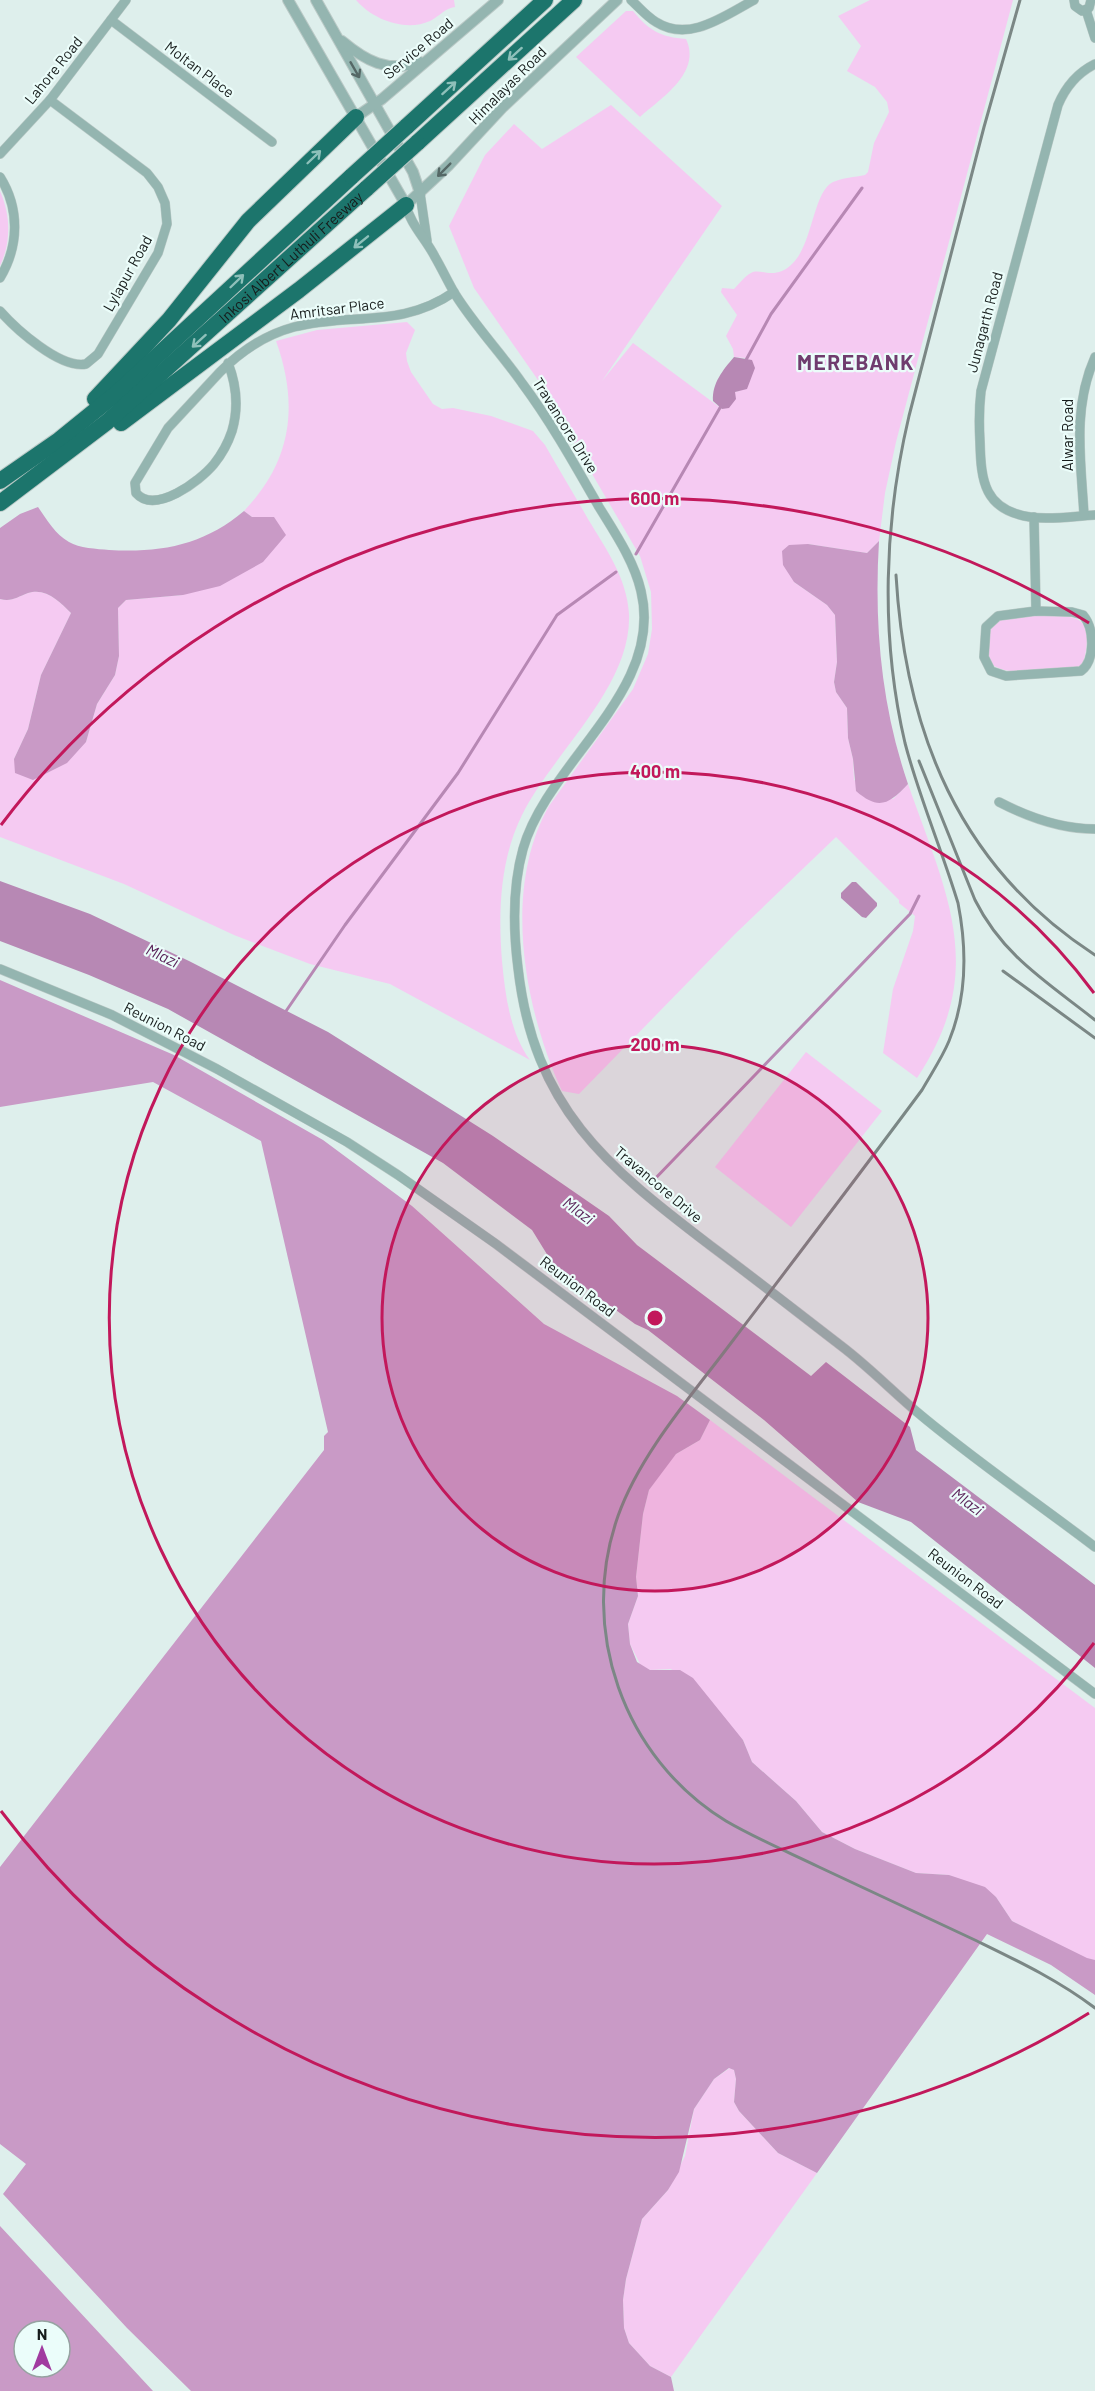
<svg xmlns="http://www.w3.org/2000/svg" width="1095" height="2391" viewBox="0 0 1095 2391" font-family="Barlow,sans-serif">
<rect width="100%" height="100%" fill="#deefec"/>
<!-- green -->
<g fill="#f5caf2">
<path d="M 356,0 L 454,0 L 455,7 C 445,8 440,16 430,21 C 406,32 373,20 356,0 Z"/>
<path d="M 870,0 L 1013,0 L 896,442 L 885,493 L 879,541 L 867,553 L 808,544 L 794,582 L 827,605 L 835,615 L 837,662 L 834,682 L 836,692 L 847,708 L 848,738 L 853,759 L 854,780 L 893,799 L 908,784 C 946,893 989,970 917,1078 L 883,1053 L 893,989 L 913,931 L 915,916 L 899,903 L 899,900 L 836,837 L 735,934 L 579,1094 L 562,1091 C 524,1008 502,889 549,806 L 633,689 L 648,654 L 652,629 L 651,592 L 640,556 L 567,431 L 570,426 L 474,288 L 449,226 L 485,155 L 514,124 L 542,149 L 611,105 L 722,206 L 602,381 L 633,343 L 722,409 L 735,392 L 747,388 L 746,358 L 734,357 L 733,349 L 726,336 L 737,315 L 721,292 L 722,288 L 734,289 C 739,284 745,276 751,273 C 760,267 775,282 793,263 C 813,243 813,192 833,182 C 842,178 855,177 865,175 L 868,172 L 874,143 L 889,112 L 887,102 L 875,87 L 847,71 L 861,46 L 838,16 Z"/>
<path d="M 626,11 L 633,11 C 649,31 661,37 686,39 C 702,73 661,98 640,117 L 576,57 Z"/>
<path d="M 0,191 C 11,216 11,242 0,266 Z"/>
<path d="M 407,322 L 415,330 L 406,353 L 407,361 L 411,372 L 433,404 L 442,409 L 453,408 L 491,416 L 533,431 L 545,445 C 559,470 574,494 588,519 C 606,549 627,578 629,614 C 632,687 554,751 522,815 C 500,860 498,911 502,961 C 505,994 510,1033 530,1060 L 390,984 L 310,964 L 234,935 L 124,884 L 0,837 L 0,599 C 12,602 17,597 28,593 C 46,587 60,602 71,613 L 41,675 L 28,729 L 14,759 L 86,742 L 97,704 L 115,675 L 119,656 L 118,608 L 126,600 L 183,595 L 274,518 L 252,517 L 244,511 C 292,461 299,405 276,341 L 317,330 Z"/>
<path d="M 1039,615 C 1080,616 1095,615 1083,665 L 1074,669 C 1052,670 1003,679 988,661 L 989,628 L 1000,619 Z"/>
<path d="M 806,1052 L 882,1111 L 791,1227 L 715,1167 Z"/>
<path d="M 710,1420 L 1095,1708 L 1095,1960 L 1087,1959 L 1012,1921 L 996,1897 L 949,1875 L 916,1873 L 855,1849 L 822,1832 L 796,1801 L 752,1762 L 743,1740 L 671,1669 L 650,1670 L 641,1666 L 630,1644 L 628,1624 L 638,1596 L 636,1577 L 643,1514 L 649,1490 L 665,1466 L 676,1454 L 700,1440 Z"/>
<path d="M 730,2068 L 734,2070 L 736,2079 L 734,2102 L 739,2111 L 778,2153 L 817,2173 L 671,2377 L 650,2366 L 629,2343 L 624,2328 L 623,2300 L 626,2279 L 642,2219 L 668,2190 L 685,2156 L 694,2109 L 714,2079 Z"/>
</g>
<!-- forest -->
<g fill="#c99ac6" fill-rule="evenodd">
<path d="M 38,507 C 47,520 55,534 69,542 C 79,548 97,549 109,550 C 161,553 204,545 244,511 L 252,517 L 274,517 L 286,535 L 263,562 L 220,586 L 183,595 L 126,600 L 118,608 L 119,656 L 115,675 L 97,704 L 86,742 L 67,763 L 33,780 L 15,773 L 14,759 L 28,729 L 41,675 L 71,613 C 60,602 46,587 28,593 C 17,597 12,602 0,599 L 0,528 L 20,514 Z"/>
<path d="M 879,541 C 874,624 881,705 908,784 C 889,804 879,811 856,791 L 853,759 L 848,738 L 847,708 L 836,692 L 834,682 L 837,662 L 835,615 L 827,605 L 794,582 L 783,565 L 782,551 L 789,545 L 808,544 L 867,553 Z"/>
<path d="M 0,980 L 174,1055 L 323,1140 L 412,1206 L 544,1324 L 677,1396 L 710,1420 L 700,1440 L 676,1454 L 649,1490 L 643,1514 L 636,1577 L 638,1596 L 628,1624 L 630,1644 L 637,1662 L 650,1670 L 680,1670 L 693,1678 L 743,1740 L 752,1762 L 796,1801 L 822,1832 L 855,1849 L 916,1873 L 949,1875 L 985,1887 L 996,1897 L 1012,1921 L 1087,1958 L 1095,1960 L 1095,1995 L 1051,1965 L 987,1934 L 817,2173 L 778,2153 L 739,2111 L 734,2102 L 736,2079 L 734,2070 L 729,2068 L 714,2079 L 694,2109 L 679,2172 L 668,2190 L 642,2219 L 626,2279 L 623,2300 L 624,2328 L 629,2343 L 650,2366 L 671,2377 L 674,2391 L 191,2391 L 127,2328 L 3,2194 L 26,2164 L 0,2144 L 0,1867 L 324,1450 L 324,1436 L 328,1432 L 261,1141 L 153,1082 L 0,1107 Z"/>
<path d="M 0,2226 L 153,2391 L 0,2391 ZM 24,2331 L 60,2331 L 60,2367 L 24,2367 Z"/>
</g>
<!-- water -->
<g fill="#b788b4">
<path d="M 734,357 L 752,360 L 755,368 L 747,389 L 735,392 L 736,399 L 729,408 L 722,409 L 713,401 C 712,383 723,370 734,357 Z"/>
<path d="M 0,881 L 90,914 L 189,961 L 328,1032 L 493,1136 L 609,1216 L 637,1245 L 811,1376 L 826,1362 L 910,1427 L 916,1450 L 1095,1585 L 1095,1668 L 911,1522 L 858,1502 L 764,1420 L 648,1330 L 635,1324 L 553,1264 L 532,1230 L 443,1163 L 168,1009 L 89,975 L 0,941 Z"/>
<path d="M 852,882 L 856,882 L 877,903 L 877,906 L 866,918 L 862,917 L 841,898 L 841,893 Z"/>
</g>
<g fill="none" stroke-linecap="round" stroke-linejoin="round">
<!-- stream -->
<g stroke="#b788b4" stroke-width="3">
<path d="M 746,360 L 771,314 L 862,188"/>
<path d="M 636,554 L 721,406"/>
<path d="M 284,1014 L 345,925 L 458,773 L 557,615 L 616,572"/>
<path d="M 650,1184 L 910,914 L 919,896"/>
</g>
<!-- minor casing -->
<g stroke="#bac9c6" stroke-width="10">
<g id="minor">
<path d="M 631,0 C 639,7 646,16 656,22 C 689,43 724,16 754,0"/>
<path d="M 1074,0 L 1075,6 L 1082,11 L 1089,8 L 1091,0"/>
<path d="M 1086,10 L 1095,38"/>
<path d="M 111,20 L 272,142"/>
<path d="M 1095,64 C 1077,73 1066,86 1058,105 L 981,391 C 979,408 979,425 980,442 C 981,481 984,510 1030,517 C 1051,520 1074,516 1095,515"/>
<path d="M 0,154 L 50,100 L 126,0"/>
<path d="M 0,177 C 20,209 19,246 0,278"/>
<path d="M 420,193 L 427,241"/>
<path d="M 406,205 C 410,224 426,239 435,257 C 442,269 448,282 455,294 C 475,326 501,353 522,383 C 551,422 575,465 599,507 C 615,533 634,561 641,591 C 665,691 548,761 523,849 C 512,888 513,928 518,968 C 534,1108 606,1166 711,1246 C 754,1278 797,1312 840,1345 C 868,1366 891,1390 917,1412 C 974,1460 1036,1502 1095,1547"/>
<path d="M 0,311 C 16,329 60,369 86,364 L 98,354 L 158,253 L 167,224 L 165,203 L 158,187 L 147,173 L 50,100"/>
<path d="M 228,363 C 237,386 239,407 232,431 C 228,443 222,454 214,464 C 200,481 155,515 136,493 L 135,483 L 168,428 L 220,372 C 241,351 264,335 294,327 C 351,312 401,329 454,292"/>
<path d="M 1084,515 C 1081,461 1072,408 1095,357"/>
<path d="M 1034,517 L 1036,611"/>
<path d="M 1036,611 L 1072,612 L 1083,615 C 1095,629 1095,661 1081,671 L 1006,676 L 991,671 L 984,657 L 986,627 L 998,616 Z"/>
<path d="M 999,802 C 1028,817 1061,829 1095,829"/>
<path d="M 0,969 L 112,1015 L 217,1069 L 347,1142 L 398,1175 L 496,1244 L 1095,1694"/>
</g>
</g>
<!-- tertiary casing -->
<g stroke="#bac9c6" stroke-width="12">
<g id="tertiary">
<path d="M 288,0 L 406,205 L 449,165 L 502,108 L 617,0"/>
<path d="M 316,0 L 413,172 L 420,193"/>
<path d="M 342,41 C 366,61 387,73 420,62"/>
<path d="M 356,117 L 382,99 L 498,0"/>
</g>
</g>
<!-- motorway casing -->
<g stroke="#bac9c6" stroke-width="18">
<g id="motorway">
<path d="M 406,127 L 545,0"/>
<path d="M 417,143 L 574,0"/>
<path d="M 95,399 L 169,320 L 248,221 L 356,117"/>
<path d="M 121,423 L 299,290 L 406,205"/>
<path d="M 0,481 L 59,440 L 117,393 L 352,176"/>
<path id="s1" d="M 0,503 L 107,422 L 367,188"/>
</g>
</g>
<!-- minor -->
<use href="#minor" stroke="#94b5b0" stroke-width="9"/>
<!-- tertiary -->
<use href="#tertiary" stroke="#94b5b0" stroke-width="10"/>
<!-- motorway -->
<use href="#motorway" stroke="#1c756c" stroke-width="16"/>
<!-- rail -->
<g stroke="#7b8785" stroke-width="3">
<path d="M 1020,0 L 984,127 L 909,416 C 884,522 880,636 905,743 C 919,797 942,850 958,903 C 967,949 967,997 949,1041 C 942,1058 931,1074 922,1090 C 859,1175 795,1259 731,1343 C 692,1395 640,1454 618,1516 C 578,1629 623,1758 726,1821 C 755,1838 788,1852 819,1867 C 871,1891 924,1916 977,1941 C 1018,1961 1058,1980 1095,2008"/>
<path d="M 896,575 C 905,731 959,867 1095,955"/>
<path d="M 919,761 L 975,900 C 1003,956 1047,982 1095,1020"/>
<path d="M 1003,971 L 1095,1038"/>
</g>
<!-- motorway-bridge casing -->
<g stroke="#bac9c6" stroke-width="18" stroke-linecap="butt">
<g id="motorway-bridge">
<path d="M 352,176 L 406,127"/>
<path d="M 367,188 L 417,143"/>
</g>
</g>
<!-- motorway-bridge -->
<use href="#motorway-bridge" stroke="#1c756c" stroke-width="16"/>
</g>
<!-- one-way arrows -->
<defs><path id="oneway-shaft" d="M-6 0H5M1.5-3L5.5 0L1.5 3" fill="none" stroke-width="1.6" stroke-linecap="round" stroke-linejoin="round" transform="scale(1.5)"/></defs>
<g stroke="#8ec0ba">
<use href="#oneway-shaft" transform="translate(515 54) rotate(138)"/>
<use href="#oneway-shaft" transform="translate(449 88) rotate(-42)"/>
<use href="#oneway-shaft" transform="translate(314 157) rotate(-44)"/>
<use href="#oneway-shaft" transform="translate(361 242) rotate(141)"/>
<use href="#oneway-shaft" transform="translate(237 281) rotate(-44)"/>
<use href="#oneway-shaft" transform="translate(199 341) rotate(138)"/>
</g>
<g stroke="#556866">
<use href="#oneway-shaft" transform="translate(355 70) rotate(60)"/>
<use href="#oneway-shaft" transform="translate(444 170) rotate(135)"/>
</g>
<!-- distance rings -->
<circle cx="655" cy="1318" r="273" fill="#c2185b" fill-opacity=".12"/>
<g fill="none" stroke="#c2185b" stroke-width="3">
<circle cx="655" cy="1318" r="273"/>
<path d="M1094 1643A546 546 0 1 1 1094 993"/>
<path d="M1089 2013A819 819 0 0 1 1 1811M1 825A819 819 0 0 1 1089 623"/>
</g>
<g text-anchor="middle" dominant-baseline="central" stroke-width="4.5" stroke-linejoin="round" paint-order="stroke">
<!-- street labels -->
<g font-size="15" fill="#161c1b" stroke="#ebfdfa">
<text transform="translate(418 48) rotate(-40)">Service Road</text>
<text transform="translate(200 69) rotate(37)">Moltan Place</text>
<text transform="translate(53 70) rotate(-51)">Lahore Road</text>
<text transform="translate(507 85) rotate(-45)">Himalayas Road</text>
<text stroke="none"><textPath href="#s1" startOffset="381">Inkosi Albert Luthuli Freeway</textPath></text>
<text transform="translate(127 273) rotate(-61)">Lylapur Road</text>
<text transform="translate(337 308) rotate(-7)">Amritsar Place</text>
<text transform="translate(984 322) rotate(-75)">Junagarth Road</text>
<text transform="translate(566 425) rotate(58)">Travancore Drive</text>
<text transform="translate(1067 435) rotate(-90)">Alwar Road</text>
<text transform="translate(165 1026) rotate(27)">Reunion Road</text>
<text transform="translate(659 1184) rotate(40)">Travancore Drive</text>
<text transform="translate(578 1286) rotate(37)">Reunion Road</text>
<text transform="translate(966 1578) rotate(37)">Reunion Road</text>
</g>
<!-- water labels -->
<g font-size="16" font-style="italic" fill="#561e55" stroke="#ebfdfa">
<text transform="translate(163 955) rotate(26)">Mlazi</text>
<text transform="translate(579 1210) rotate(37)">Mlazi</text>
<text transform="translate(968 1501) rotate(37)">Mlazi</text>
</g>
<!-- district labels -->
<g font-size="21" font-weight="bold" letter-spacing="1.5" fill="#6f3c6e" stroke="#ebfdfa">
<text x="856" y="361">MEREBANK</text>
</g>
</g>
<circle cx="655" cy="1318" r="9" fill="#c2185b" stroke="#ebfdfa" stroke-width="3"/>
<g font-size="18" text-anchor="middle" font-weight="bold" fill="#c2185b" stroke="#ebfdfa" stroke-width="4.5" stroke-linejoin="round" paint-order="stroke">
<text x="655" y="505">600 m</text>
<text x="655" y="778">400 m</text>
<text x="655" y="1051">200 m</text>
</g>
<!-- north arrow -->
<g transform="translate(42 2349)"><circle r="28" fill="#ebfdfa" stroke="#96a3a1" stroke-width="1.5"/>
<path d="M0-4.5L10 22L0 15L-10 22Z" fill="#a13ba0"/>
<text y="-9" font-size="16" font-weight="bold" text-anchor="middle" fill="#161c1b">N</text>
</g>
</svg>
